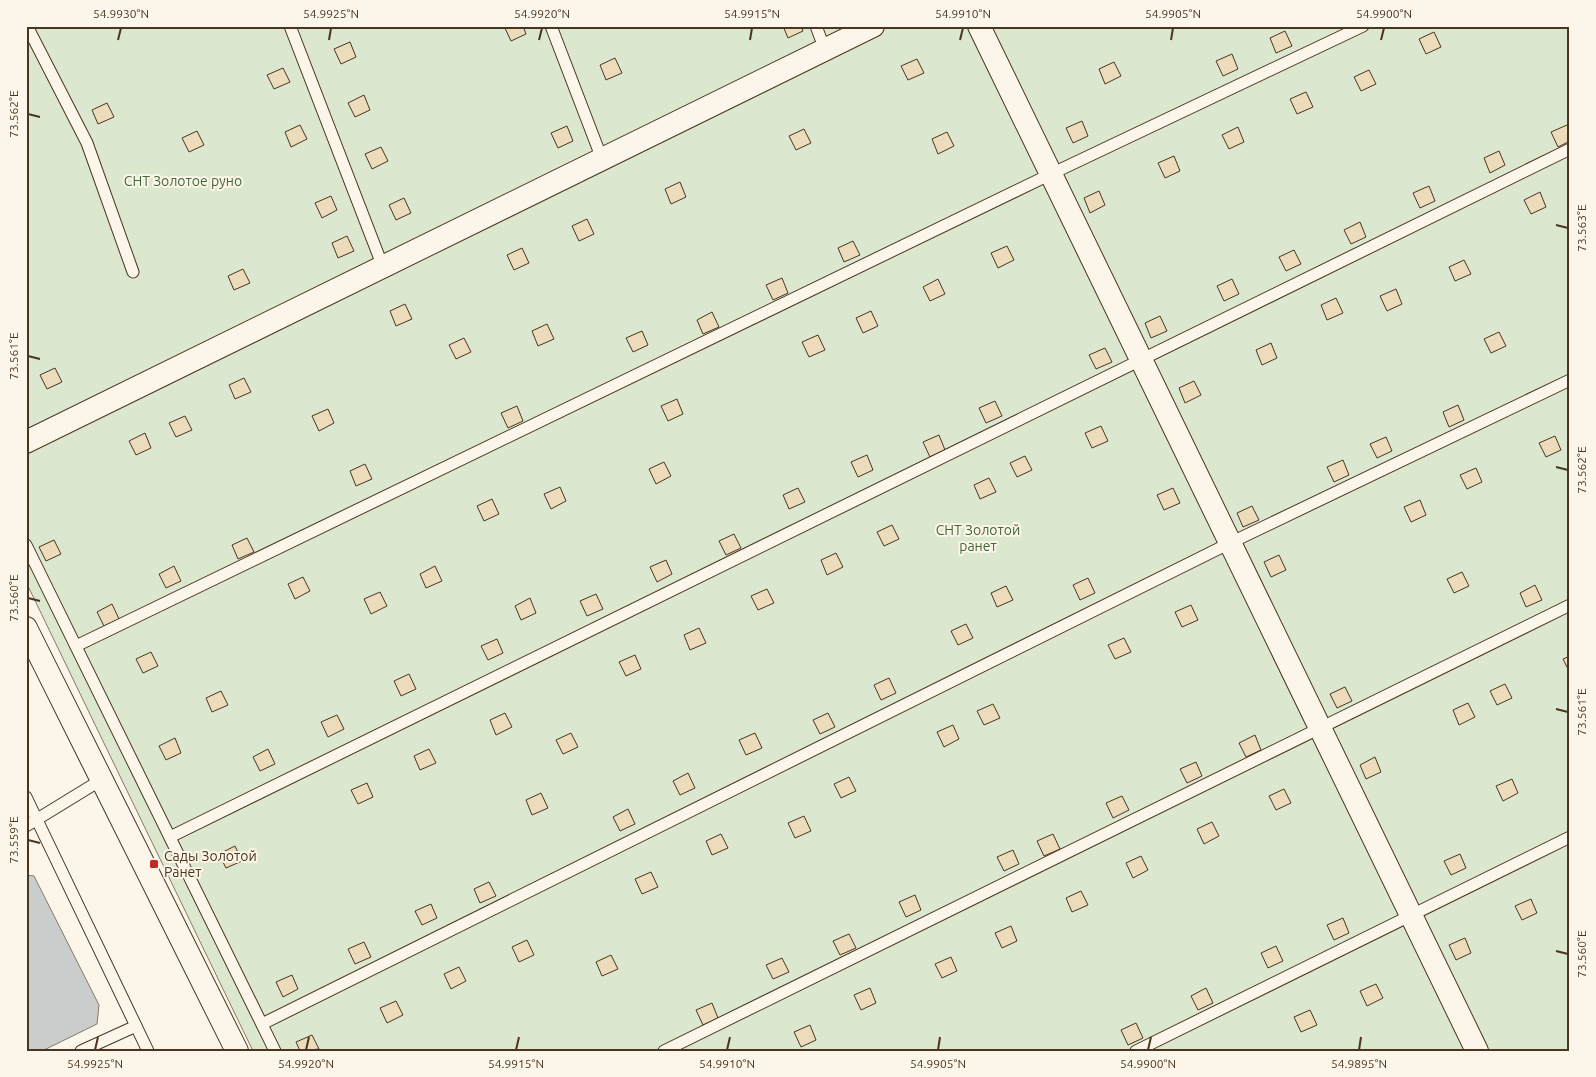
<svg xmlns="http://www.w3.org/2000/svg" width="1596" height="1077" viewBox="0 0 1596 1077" font-family="Ubuntu,sans-serif">
<rect width="100%" height="100%" fill="#fbf6e9"/>
<!-- green -->
<path fill="#dce7d0" stroke="#887966" d="M 26,26 L 1570,26 L 1570,1051 L 253,1051 L 26,582 Z"/>
<!-- water -->
<path fill="#c9cecd" stroke="#887966" d="M 26,875 L 34,876 L 99,1005 L 97,1024 L 42,1051 L 26,1051 Z"/>
<!-- building -->
<g fill="#ecdcbc" stroke="#4a3520">
<path d="M 504,26 L 523,26 L 526,34 L 511,41 Z"/>
<path d="M 783,26 L 801,26 L 803,31 L 788,38 Z"/>
<path d="M 1285,31 L 1292,46 L 1276,53 L 1270,38 Z"/>
<path d="M 1434,32 L 1441,47 L 1426,54 L 1419,39 Z"/>
<path d="M 350,42 L 356,57 L 341,64 L 334,49 Z"/>
<path d="M 1232,54 L 1238,69 L 1223,76 L 1216,61 Z"/>
<path d="M 615,58 L 622,73 L 606,80 L 600,65 Z"/>
<path d="M 917,59 L 924,73 L 908,80 L 901,66 Z"/>
<path d="M 1114,62 L 1121,76 L 1105,84 L 1099,69 Z"/>
<path d="M 283,68 L 290,82 L 274,89 L 267,75 Z"/>
<path d="M 1369,70 L 1376,84 L 1361,91 L 1354,77 Z"/>
<path d="M 1306,92 L 1313,107 L 1297,114 L 1290,99 Z"/>
<path d="M 364,95 L 370,110 L 355,117 L 348,103 Z"/>
<path d="M 107,103 L 114,117 L 98,124 L 92,110 Z"/>
<path d="M 1082,121 L 1088,136 L 1073,143 L 1066,128 Z"/>
<path d="M 300,125 L 307,139 L 291,147 L 285,132 Z"/>
<path d="M 1567,125 L 1570,132 L 1570,141 L 1558,147 L 1551,132 Z"/>
<path d="M 567,126 L 573,141 L 558,148 L 551,133 Z"/>
<path d="M 1238,127 L 1244,142 L 1229,149 L 1222,135 Z"/>
<path d="M 804,129 L 811,143 L 796,150 L 789,136 Z"/>
<path d="M 197,131 L 204,145 L 189,152 L 182,138 Z"/>
<path d="M 947,132 L 954,146 L 938,154 L 932,139 Z"/>
<path d="M 381,147 L 388,161 L 372,169 L 365,154 Z"/>
<path d="M 1499,151 L 1505,165 L 1490,173 L 1484,158 Z"/>
<path d="M 1174,156 L 1180,171 L 1165,178 L 1158,163 Z"/>
<path d="M 680,182 L 686,197 L 671,204 L 665,189 Z"/>
<path d="M 1429,186 L 1435,201 L 1420,208 L 1413,193 Z"/>
<path d="M 1099,191 L 1105,205 L 1090,213 L 1084,198 Z"/>
<path d="M 1540,192 L 1546,207 L 1531,214 L 1524,200 Z"/>
<path d="M 331,196 L 337,210 L 322,218 L 315,203 Z"/>
<path d="M 404,198 L 411,213 L 396,220 L 389,205 Z"/>
<path d="M 587,219 L 594,234 L 579,241 L 572,226 Z"/>
<path d="M 1360,222 L 1366,237 L 1351,244 L 1344,230 Z"/>
<path d="M 347,236 L 354,251 L 338,258 L 332,243 Z"/>
<path d="M 853,241 L 860,255 L 844,262 L 838,248 Z"/>
<path d="M 1007,246 L 1014,260 L 998,268 L 991,253 Z"/>
<path d="M 522,248 L 529,263 L 514,270 L 507,255 Z"/>
<path d="M 1294,250 L 1301,264 L 1286,271 L 1279,257 Z"/>
<path d="M 1464,260 L 1471,274 L 1455,281 L 1449,267 Z"/>
<path d="M 243,269 L 250,283 L 234,290 L 228,276 Z"/>
<path d="M 782,278 L 788,293 L 773,300 L 766,285 Z"/>
<path d="M 938,279 L 945,294 L 930,301 L 923,287 Z"/>
<path d="M 1232,279 L 1239,294 L 1224,301 L 1217,286 Z"/>
<path d="M 1396,289 L 1402,304 L 1387,311 L 1380,296 Z"/>
<path d="M 1336,298 L 1343,313 L 1327,320 L 1321,305 Z"/>
<path d="M 405,304 L 412,319 L 396,326 L 390,311 Z"/>
<path d="M 871,311 L 878,326 L 863,333 L 856,318 Z"/>
<path d="M 712,312 L 719,327 L 703,334 L 697,320 Z"/>
<path d="M 1160,316 L 1167,331 L 1151,338 L 1145,323 Z"/>
<path d="M 547,324 L 554,339 L 538,346 L 532,331 Z"/>
<path d="M 642,331 L 648,345 L 633,352 L 626,338 Z"/>
<path d="M 1499,332 L 1506,346 L 1491,353 L 1484,339 Z"/>
<path d="M 818,335 L 825,350 L 809,357 L 802,342 Z"/>
<path d="M 464,338 L 471,352 L 456,359 L 449,345 Z"/>
<path d="M 1271,343 L 1277,358 L 1262,365 L 1256,350 Z"/>
<path d="M 1105,348 L 1112,362 L 1096,369 L 1089,355 Z"/>
<path d="M 55,368 L 62,382 L 47,389 L 40,375 Z"/>
<path d="M 244,378 L 251,392 L 235,399 L 229,385 Z"/>
<path d="M 1194,381 L 1201,395 L 1185,403 L 1179,388 Z"/>
<path d="M 677,399 L 683,414 L 668,421 L 661,406 Z"/>
<path d="M 995,401 L 1002,416 L 986,423 L 979,408 Z"/>
<path d="M 1458,405 L 1464,420 L 1449,427 L 1443,412 Z"/>
<path d="M 517,406 L 523,421 L 508,428 L 501,413 Z"/>
<path d="M 328,409 L 334,423 L 319,431 L 312,416 Z"/>
<path d="M 185,416 L 192,430 L 176,437 L 169,423 Z"/>
<path d="M 1101,426 L 1108,441 L 1092,448 L 1085,433 Z"/>
<path d="M 145,433 L 151,448 L 136,455 L 129,441 Z"/>
<path d="M 939,435 L 945,450 L 930,457 L 923,442 Z"/>
<path d="M 1555,436 L 1561,450 L 1546,457 L 1539,443 Z"/>
<path d="M 1386,437 L 1392,451 L 1377,458 L 1370,444 Z"/>
<path d="M 867,455 L 873,470 L 858,477 L 851,462 Z"/>
<path d="M 1025,456 L 1032,470 L 1017,477 L 1010,463 Z"/>
<path d="M 1343,460 L 1349,475 L 1334,482 L 1327,467 Z"/>
<path d="M 664,462 L 671,476 L 656,484 L 649,469 Z"/>
<path d="M 365,464 L 372,479 L 356,486 L 350,471 Z"/>
<path d="M 1476,468 L 1482,482 L 1467,489 L 1460,475 Z"/>
<path d="M 989,478 L 996,492 L 980,499 L 974,485 Z"/>
<path d="M 560,487 L 566,501 L 551,509 L 544,494 Z"/>
<path d="M 798,488 L 805,502 L 789,509 L 783,495 Z"/>
<path d="M 1173,488 L 1180,503 L 1164,510 L 1157,495 Z"/>
<path d="M 492,499 L 499,514 L 484,521 L 477,506 Z"/>
<path d="M 1420,500 L 1426,515 L 1411,522 L 1404,507 Z"/>
<path d="M 1252,506 L 1259,520 L 1243,527 L 1237,513 Z"/>
<path d="M 892,525 L 899,539 L 884,546 L 877,532 Z"/>
<path d="M 734,534 L 741,548 L 726,555 L 719,541 Z"/>
<path d="M 247,538 L 254,552 L 238,559 L 232,545 Z"/>
<path d="M 54,540 L 61,554 L 46,561 L 39,547 Z"/>
<path d="M 836,553 L 843,567 L 827,575 L 821,560 Z"/>
<path d="M 1279,555 L 1286,570 L 1271,577 L 1264,562 Z"/>
<path d="M 666,560 L 672,574 L 657,582 L 650,567 Z"/>
<path d="M 174,566 L 181,581 L 166,588 L 159,574 Z"/>
<path d="M 435,566 L 442,581 L 426,588 L 420,574 Z"/>
<path d="M 1462,572 L 1469,586 L 1454,593 L 1447,579 Z"/>
<path d="M 303,577 L 310,591 L 295,599 L 288,584 Z"/>
<path d="M 1088,578 L 1095,593 L 1080,600 L 1073,585 Z"/>
<path d="M 1535,585 L 1542,600 L 1526,607 L 1520,593 Z"/>
<path d="M 1006,586 L 1013,600 L 997,607 L 991,593 Z"/>
<path d="M 767,589 L 774,603 L 758,610 L 751,596 Z"/>
<path d="M 380,592 L 387,606 L 371,614 L 364,599 Z"/>
<path d="M 596,594 L 603,609 L 587,616 L 580,601 Z"/>
<path d="M 530,598 L 536,613 L 521,620 L 515,606 Z"/>
<path d="M 112,604 L 119,619 L 104,626 L 97,612 Z"/>
<path d="M 1191,605 L 1198,620 L 1182,627 L 1175,612 Z"/>
<path d="M 966,624 L 973,638 L 958,645 L 951,631 Z"/>
<path d="M 699,628 L 706,643 L 690,650 L 684,635 Z"/>
<path d="M 1124,638 L 1131,652 L 1115,659 L 1108,645 Z"/>
<path d="M 497,639 L 503,653 L 488,660 L 481,646 Z"/>
<path d="M 151,652 L 158,666 L 143,673 L 136,659 Z"/>
<path d="M 635,655 L 641,669 L 626,676 L 619,662 Z"/>
<path d="M 1570,656 L 1570,673 L 1563,659 Z"/>
<path d="M 409,674 L 416,689 L 401,696 L 394,681 Z"/>
<path d="M 889,678 L 896,693 L 881,700 L 874,685 Z"/>
<path d="M 1505,684 L 1512,698 L 1497,705 L 1490,691 Z"/>
<path d="M 1345,687 L 1352,701 L 1337,708 L 1330,694 Z"/>
<path d="M 221,691 L 228,705 L 212,712 L 206,698 Z"/>
<path d="M 1468,703 L 1475,717 L 1459,725 L 1453,710 Z"/>
<path d="M 993,704 L 1000,718 L 984,725 L 977,711 Z"/>
<path d="M 505,713 L 512,727 L 496,735 L 490,720 Z"/>
<path d="M 828,713 L 835,727 L 820,734 L 813,720 Z"/>
<path d="M 337,715 L 344,729 L 328,737 L 321,722 Z"/>
<path d="M 953,725 L 959,739 L 944,747 L 937,732 Z"/>
<path d="M 571,733 L 578,747 L 563,754 L 556,740 Z"/>
<path d="M 755,733 L 762,748 L 746,755 L 739,740 Z"/>
<path d="M 1255,735 L 1261,750 L 1246,757 L 1239,743 Z"/>
<path d="M 175,738 L 181,753 L 166,760 L 159,746 Z"/>
<path d="M 268,749 L 275,764 L 260,771 L 253,757 Z"/>
<path d="M 429,749 L 436,763 L 420,770 L 414,756 Z"/>
<path d="M 1375,757 L 1381,772 L 1366,779 L 1360,765 Z"/>
<path d="M 1196,762 L 1202,776 L 1187,783 L 1180,769 Z"/>
<path d="M 688,773 L 695,788 L 680,795 L 673,781 Z"/>
<path d="M 849,777 L 856,791 L 841,798 L 834,784 Z"/>
<path d="M 1512,779 L 1518,793 L 1503,801 L 1496,786 Z"/>
<path d="M 367,783 L 373,797 L 358,804 L 351,790 Z"/>
<path d="M 1284,789 L 1291,803 L 1276,810 L 1269,796 Z"/>
<path d="M 541,793 L 548,808 L 532,815 L 526,800 Z"/>
<path d="M 1122,796 L 1129,810 L 1113,818 L 1106,803 Z"/>
<path d="M 628,809 L 635,824 L 620,831 L 613,817 Z"/>
<path d="M 804,816 L 811,831 L 795,838 L 788,823 Z"/>
<path d="M 1212,822 L 1219,836 L 1204,844 L 1197,829 Z"/>
<path d="M 721,834 L 728,848 L 712,855 L 706,841 Z"/>
<path d="M 1053,834 L 1060,849 L 1044,856 L 1037,841 Z"/>
<path d="M 235,846 L 242,861 L 226,868 L 219,854 Z"/>
<path d="M 1013,850 L 1019,864 L 1004,871 L 997,857 Z"/>
<path d="M 1460,854 L 1466,868 L 1451,875 L 1444,861 Z"/>
<path d="M 1141,856 L 1148,870 L 1133,878 L 1126,863 Z"/>
<path d="M 651,872 L 658,887 L 642,894 L 635,879 Z"/>
<path d="M 489,882 L 496,896 L 480,903 L 474,889 Z"/>
<path d="M 1081,891 L 1088,905 L 1072,912 L 1066,898 Z"/>
<path d="M 915,895 L 921,910 L 906,917 L 899,902 Z"/>
<path d="M 1531,899 L 1537,913 L 1522,920 L 1515,906 Z"/>
<path d="M 431,904 L 437,918 L 422,925 L 415,911 Z"/>
<path d="M 1343,918 L 1349,933 L 1334,940 L 1327,925 Z"/>
<path d="M 1011,926 L 1017,941 L 1002,948 L 995,933 Z"/>
<path d="M 849,934 L 856,948 L 840,955 L 833,941 Z"/>
<path d="M 1465,938 L 1471,953 L 1456,960 L 1449,945 Z"/>
<path d="M 527,940 L 534,955 L 519,962 L 512,947 Z"/>
<path d="M 364,942 L 371,957 L 355,964 L 348,949 Z"/>
<path d="M 1276,946 L 1283,961 L 1268,968 L 1261,953 Z"/>
<path d="M 611,955 L 618,969 L 602,976 L 596,962 Z"/>
<path d="M 951,957 L 957,971 L 942,978 L 935,964 Z"/>
<path d="M 782,958 L 789,972 L 773,979 L 766,965 Z"/>
<path d="M 459,967 L 466,981 L 451,989 L 444,974 Z"/>
<path d="M 292,975 L 298,989 L 283,997 L 276,982 Z"/>
<path d="M 1376,984 L 1383,998 L 1367,1006 L 1360,991 Z"/>
<path d="M 870,988 L 876,1003 L 861,1010 L 854,995 Z"/>
<path d="M 1206,988 L 1213,1003 L 1198,1010 L 1191,996 Z"/>
<path d="M 396,1001 L 403,1015 L 387,1023 L 380,1008 Z"/>
<path d="M 712,1003 L 718,1018 L 703,1025 L 696,1010 Z"/>
<path d="M 1310,1010 L 1317,1025 L 1301,1032 L 1294,1017 Z"/>
<path d="M 1136,1023 L 1143,1038 L 1128,1045 L 1121,1030 Z"/>
<path d="M 810,1025 L 816,1040 L 801,1047 L 794,1032 Z"/>
<path d="M 312,1035 L 319,1049 L 300,1051 L 296,1042 Z"/>
</g>
<g fill="none" stroke-linecap="round" stroke-linejoin="round">
<!-- lane casing -->
<g stroke="#4a3520" stroke-width="13">
<g id="lane">
<path d="M 27,26 L 87,143 L 133,272"/>
<path d="M 290,26 L 383,267"/>
<path d="M 551,26 L 602,159"/>
<path d="M 816,26 L 825,50"/>
<path d="M 26,545 L 275,1051"/>
<path d="M 76,646 L 1051,174 L 1363,26"/>
<path d="M 26,797 L 148,1051"/>
<path d="M 26,826 L 101,780"/>
<path d="M 170,837 L 1570,149"/>
<path d="M 262,1024 L 1230,543 L 1570,380"/>
<path d="M 81,1051 L 136,1026"/>
<path d="M 664,1051 L 1570,605"/>
<path d="M 1136,1051 L 1570,837"/>
</g>
</g>
<!-- street casing -->
<g stroke="#4a3520" stroke-width="24">
<g id="street">
<path d="M 979,26 L 1477,1051"/>
<path d="M 26,442 L 873,26"/>
<path d="M 26,628 L 237,1051"/>
</g>
</g>
<!-- lane -->
<use href="#lane" stroke="#fbf6e9" stroke-width="11"/>
<!-- street -->
<use href="#street" stroke="#fbf6e9" stroke-width="22"/>
</g>
<!-- ticks -->
<path fill="none" stroke="#4a3520" stroke-width="2" d="M 118,40 L 121,28M 329,40 L 331,28M 539,40 L 542,28M 750,40 L 752,28M 960,40 L 963,28M 1171,40 L 1173,28M 1381,40 L 1384,28M 28,114 L 40,117M 1556,225 L 1568,228M 28,356 L 40,359M 1556,467 L 1568,470M 28,598 L 40,601M 1556,709 L 1568,712M 28,840 L 40,843M 1556,951 L 1568,954M 95,1050 L 98,1037M 306,1050 L 309,1037M 516,1050 L 519,1037M 727,1050 L 730,1037M 938,1050 L 940,1037M 1148,1050 L 1151,1037M 1359,1050 L 1361,1037"/>
<!-- markers -->
<rect fill="#c62828" stroke="#fbf6e9" stroke-width="2" x="149" y="859" width="10" height="10" rx="2.5"/>
<g text-anchor="middle" dominant-baseline="central" stroke-width="4" stroke-linejoin="round" paint-order="stroke">
<!-- park labels -->
<g font-size="14" fill="#436837" stroke="#fbf6e9">
<text x="183" y="181">СНТ Золотое руно</text>
<text x="978" y="530">СНТ Золотой<tspan x="978" dy="16">ранет</tspan></text>
</g>
<!-- poi labels -->
<g font-size="14" fill="#4a3520" stroke="#fbf6e9" text-anchor="start">
<text x="164" y="856">Сады Золотой<tspan x="164" dy="16">Ранет</tspan></text>
</g>
</g>
<!-- border -->
<rect width="1596" height="1077" fill="none" stroke="#fbf6e9" stroke-width="55"/>
<rect x="28" y="28" width="1540" height="1022" fill="none" stroke="#4a3520" stroke-width="2"/>
<g font-size="12" text-anchor="middle" fill="#4a3520">
<text x="121" y="18">54.9930°N</text>
<text x="331" y="18">54.9925°N</text>
<text x="542" y="18">54.9920°N</text>
<text x="752" y="18">54.9915°N</text>
<text x="963" y="18">54.9910°N</text>
<text x="1173" y="18">54.9905°N</text>
<text x="1384" y="18">54.9900°N</text>
<text transform="translate(14 114) rotate(-90)" y="4">73.562°E</text>
<text transform="translate(1582 228) rotate(-90)" y="4">73.563°E</text>
<text transform="translate(14 356) rotate(-90)" y="4">73.561°E</text>
<text transform="translate(1582 470) rotate(-90)" y="4">73.562°E</text>
<text transform="translate(14 598) rotate(-90)" y="4">73.560°E</text>
<text transform="translate(1582 712) rotate(-90)" y="4">73.561°E</text>
<text transform="translate(14 840) rotate(-90)" y="4">73.559°E</text>
<text transform="translate(1582 954) rotate(-90)" y="4">73.560°E</text>
<text x="95" y="1068">54.9925°N</text>
<text x="306" y="1068">54.9920°N</text>
<text x="516" y="1068">54.9915°N</text>
<text x="727" y="1068">54.9910°N</text>
<text x="938" y="1068">54.9905°N</text>
<text x="1148" y="1068">54.9900°N</text>
<text x="1359" y="1068">54.9895°N</text>
</g>
</svg>
